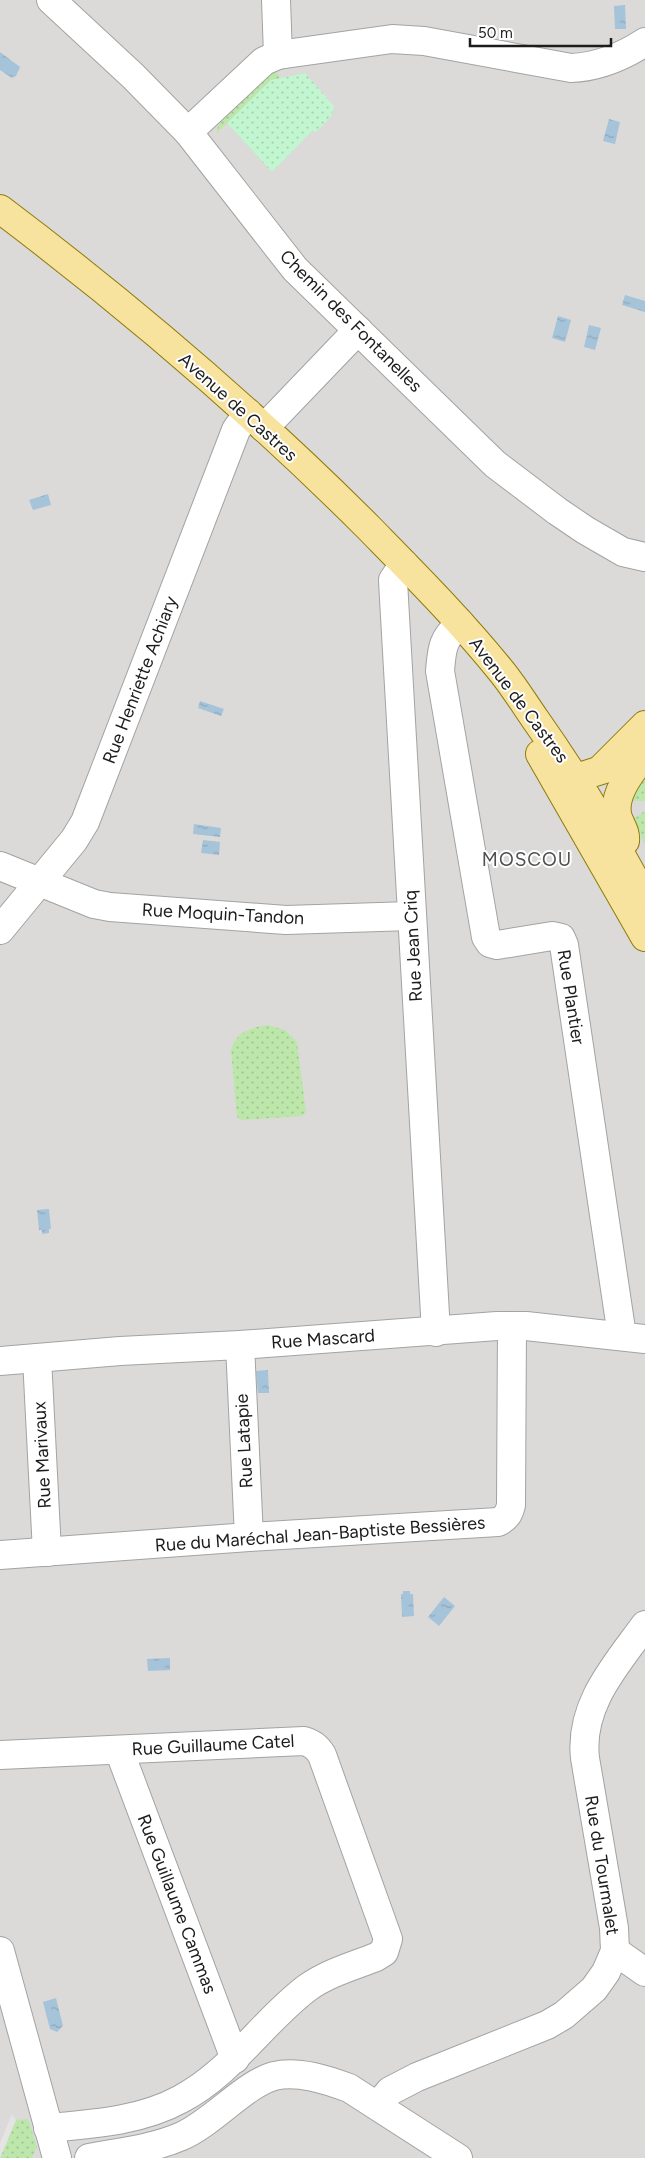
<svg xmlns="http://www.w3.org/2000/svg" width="645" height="2158" viewBox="0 0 645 2158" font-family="Figtree,sans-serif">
<defs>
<pattern id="grass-dots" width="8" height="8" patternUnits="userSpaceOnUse" patternTransform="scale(1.25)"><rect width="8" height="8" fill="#bce6aa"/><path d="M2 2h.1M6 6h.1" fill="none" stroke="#a1c592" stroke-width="1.8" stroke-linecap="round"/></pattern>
<pattern id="park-dots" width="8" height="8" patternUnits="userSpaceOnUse" patternTransform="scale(1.25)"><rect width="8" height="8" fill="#c1f6d0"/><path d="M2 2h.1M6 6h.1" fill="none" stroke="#a5d2b2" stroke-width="1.8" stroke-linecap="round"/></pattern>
<pattern id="water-ripples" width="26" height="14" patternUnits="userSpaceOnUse" patternTransform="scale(1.25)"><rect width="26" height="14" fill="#a5c3d9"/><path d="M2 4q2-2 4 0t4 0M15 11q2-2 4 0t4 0" fill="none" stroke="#8da7ba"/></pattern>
</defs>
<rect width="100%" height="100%" fill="#edece3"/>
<!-- residential -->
<rect fill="#dbdad9" x="0" y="0" width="645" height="2158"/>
<!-- grass -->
<g fill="url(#grass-dots)">
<path d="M 276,71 L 282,82 L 272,172 L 227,123 L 216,134 L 219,122 L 262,78 Z"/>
<path d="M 645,777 L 645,801 L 631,801 Z"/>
<path d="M 645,811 L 645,845 L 633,819 Z"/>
<path d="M 268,1025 L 285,1030 L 297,1042 L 306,1112 L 302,1116 L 241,1120 L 237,1117 L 231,1049 C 237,1032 251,1027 268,1025 Z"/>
<path d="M 28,2119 L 37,2147 L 32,2158 L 0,2158 L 16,2120 Z"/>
</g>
<!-- park -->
<path fill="url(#park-dots)" d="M 305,73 L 334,106 L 331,117 L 316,132 L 313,130 L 272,172 L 227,123 L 271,80 Z"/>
<!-- parking -->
<path fill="#e4e4e4" d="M 12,2114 L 16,2120 L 0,2158 L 0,2143 Z"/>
<!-- water -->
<g fill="url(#water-ripples)">
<path d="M 625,5 L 626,29 L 615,29 L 614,6 Z"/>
<path d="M 0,52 L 20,67 L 16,76 L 12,78 L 0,70 Z"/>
<path d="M 609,119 L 620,122 L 615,144 L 603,141 Z"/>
<path d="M 625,295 L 645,301 L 645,312 L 622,305 Z"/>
<path d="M 558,316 L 571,320 L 565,342 L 552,338 Z"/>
<path d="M 589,325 L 601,328 L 595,350 L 584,347 Z"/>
<path d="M 48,494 L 51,505 L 33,510 L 29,500 Z"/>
<path d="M 200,701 L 224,709 L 221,716 L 198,708 Z"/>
<path d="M 194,824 L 221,828 L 220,837 L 193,834 Z"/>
<path d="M 203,840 L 220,842 L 219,855 L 201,853 Z"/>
<path d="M 49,1209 L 51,1229 L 49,1229 L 49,1233 L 42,1234 L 42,1230 L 39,1230 L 37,1210 Z"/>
<path d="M 268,1370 L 269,1393 L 258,1393 L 256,1371 Z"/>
<path d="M 403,1591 L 410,1591 L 410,1594 L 413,1594 L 414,1616 L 402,1617 L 401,1594 L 403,1594 Z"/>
<path d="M 444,1597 L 455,1606 L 439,1626 L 428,1617 Z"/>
<path d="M 170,1658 L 170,1670 L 148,1671 L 147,1659 Z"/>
<path d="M 56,1998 L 63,2026 L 57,2032 L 50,2029 L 43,2002 Z"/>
</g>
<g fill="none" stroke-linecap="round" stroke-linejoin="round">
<!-- minor casing -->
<g stroke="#a3a3a3" stroke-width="30">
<g id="minor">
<path d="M 51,0 L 133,76 L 188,132 L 295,269 L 495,464 L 557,511 L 585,530 L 623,552 L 645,557"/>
<path d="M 276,0 L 278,55"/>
<path d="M 188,132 L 264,61 L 278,55 L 392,39 L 424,41 L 571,68 C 599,67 622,57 645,42"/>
<path d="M 264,428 L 358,330"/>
<path d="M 404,564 L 393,580 L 394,599 L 436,1332"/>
<path d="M 460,623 C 442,640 442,648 440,671 L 486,937 L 490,943 L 497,945 L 552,936 L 561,938 L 564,945 L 622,1336"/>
<path d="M 0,866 L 94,904 L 110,907 L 286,920 L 411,916"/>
<path d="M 0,930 L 74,840 L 85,822 L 236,430 L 248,413"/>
<path d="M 240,1345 L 249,1537"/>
<path d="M 37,1358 L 47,1552"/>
<path d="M 0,1361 L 120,1351 L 240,1345 L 497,1326 L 526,1326 L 645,1339"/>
<path d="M 0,1555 L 249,1537 L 498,1522 C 506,1518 509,1514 511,1505 L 512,1326"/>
<path d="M 119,1750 L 235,2059"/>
<path d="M 0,1755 L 304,1741 C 313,1744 317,1747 322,1755 L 388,1939 L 384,1952 L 376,1957 C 353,1966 328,1973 307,1988 C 262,2022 232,2072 181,2099 C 141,2121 93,2124 48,2128"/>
<path d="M 0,1951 L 57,2158"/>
<path d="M 615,1951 L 645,1972"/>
<path d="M 378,2105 L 390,2091 L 417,2077 L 547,2025 L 564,2015 L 594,1989 L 606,1972 L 615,1951 L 614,1928 L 585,1758 C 579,1705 616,1665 645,1625"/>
<path d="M 89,2158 C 120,2152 152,2149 182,2136 C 213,2122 245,2084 274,2076 C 298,2070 327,2080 349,2088 L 458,2158"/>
</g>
</g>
<!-- major casing -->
<g stroke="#8e7c07" stroke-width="30">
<g id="major">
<path d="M 0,209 C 130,307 254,413 369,528 C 415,575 461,621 502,672 C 514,687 524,703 535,719 C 576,777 612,836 645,899"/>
<path d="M 540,754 L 645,937"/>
<path d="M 563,767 L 577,778 C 599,770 622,765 644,756"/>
<path d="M 602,768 L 645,725"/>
<path d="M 625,841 C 626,832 621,826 618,818 C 611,796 631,771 645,755"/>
</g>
</g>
<!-- minor -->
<use href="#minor" stroke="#fff" stroke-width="28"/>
<!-- major -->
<use href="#major" stroke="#f7e29e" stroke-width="28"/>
</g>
<g text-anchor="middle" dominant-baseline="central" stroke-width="4" stroke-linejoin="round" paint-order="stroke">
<!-- street labels -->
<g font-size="18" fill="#1c1c1c" stroke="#fff">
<text transform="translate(351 321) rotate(45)">Chemin des Fontanelles</text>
<text transform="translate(238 407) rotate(42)">Avenue de Castres</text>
<text transform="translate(140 680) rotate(-69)">Rue Henriette Achiary</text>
<text transform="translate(519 700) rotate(53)">Avenue de Castres</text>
<text transform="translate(223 914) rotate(3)">Rue Moquin-Tandon</text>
<text transform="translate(413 946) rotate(-93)">Rue Jean Criq</text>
<text transform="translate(571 997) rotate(81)">Rue Plantier</text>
<text transform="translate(323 1339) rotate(-4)">Rue Mascard</text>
<text transform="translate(244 1441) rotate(-93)">Rue Latapie</text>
<text transform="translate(42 1455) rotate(-93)">Rue Marivaux</text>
<text transform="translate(320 1534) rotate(-4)">Rue du Maréchal Jean-Baptiste Bessières</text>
<text transform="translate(213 1745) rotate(-3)">Rue Guillaume Catel</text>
<text transform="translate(602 1865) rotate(81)">Rue du Tourmalet</text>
<text transform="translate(177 1904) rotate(69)">Rue Guillaume Cammas</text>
</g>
<!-- neighbourhood labels -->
<g font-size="19" letter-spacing="1" fill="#4f4f4f" stroke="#fff">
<text x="527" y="859">MOSCOU</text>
</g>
</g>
<!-- scale -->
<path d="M470 38v8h141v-8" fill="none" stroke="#1c1c1c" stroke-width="2.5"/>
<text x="478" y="38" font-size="15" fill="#1c1c1c" stroke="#ffffff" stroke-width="4" paint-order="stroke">50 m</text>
</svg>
